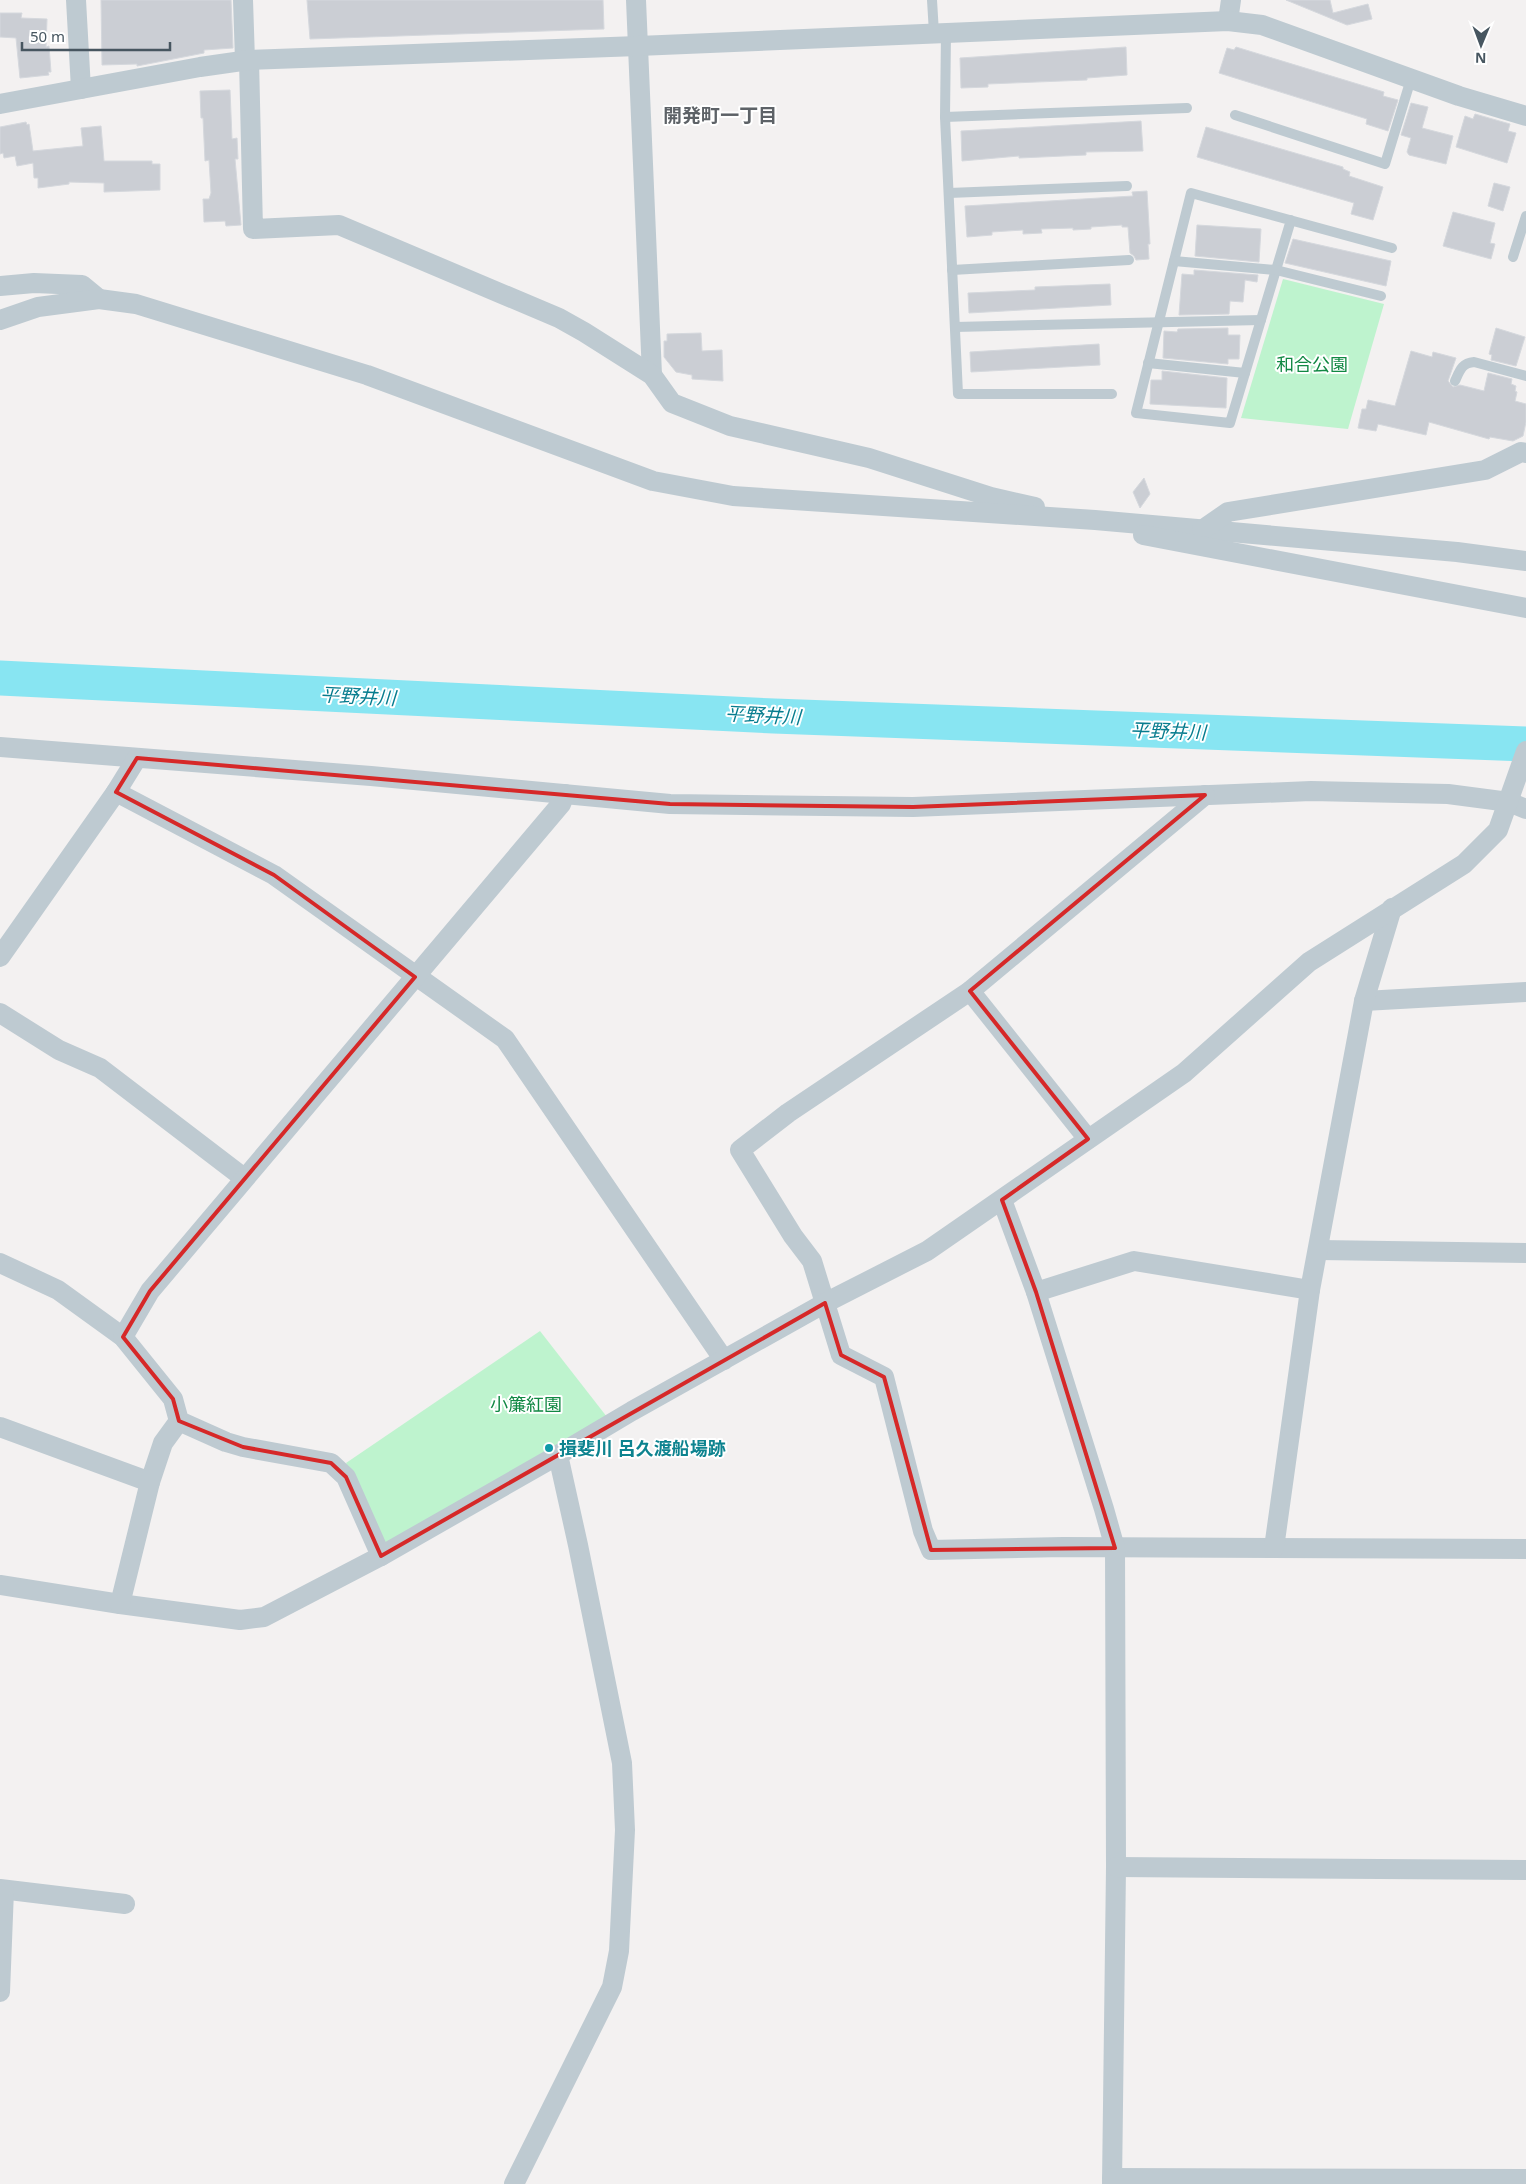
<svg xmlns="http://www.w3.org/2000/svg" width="1526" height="2184" viewBox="0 0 1526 2184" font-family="'Noto Sans','Noto Sans JP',sans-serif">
<rect width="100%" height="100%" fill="#f3f1f1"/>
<!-- green -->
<g fill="#bef3ce">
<path d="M 1283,279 L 1384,304 L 1348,429 L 1241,418 Z"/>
<path d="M 540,1331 L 607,1417 L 386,1547 L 346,1463 Z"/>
</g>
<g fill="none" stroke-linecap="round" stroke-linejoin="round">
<!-- river -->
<path stroke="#88e5f2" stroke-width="35" d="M 0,678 L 774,716 L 1526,744"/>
</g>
<!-- building -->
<g fill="#cbced4" stroke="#d5d8dd">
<path d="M 101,0 L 231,0 L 233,48 L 204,50 L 204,53 L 137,66 L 137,64 L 102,65 Z"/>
<path d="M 307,0 L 603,0 L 604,29 L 310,39 Z"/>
<path d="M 1286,0 L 1330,0 L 1333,13 L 1368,4 L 1372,19 L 1347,25 Z"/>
<path d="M 0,13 L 22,13 L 21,18 L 47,19 L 46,47 L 49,46 L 51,72 L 48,72 L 49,75 L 20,78 L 16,38 L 0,37 Z"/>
<path d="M 1126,47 L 1127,75 L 1087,78 L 1087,80 L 988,84 L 988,87 L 961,88 L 960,58 Z"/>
<path d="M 1236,47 L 1384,92 L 1383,96 L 1398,100 L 1388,131 L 1366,124 L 1367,119 L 1219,73 L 1227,48 L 1234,50 Z"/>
<path d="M 230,90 L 232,139 L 237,138 L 238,159 L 235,159 L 241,225 L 226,226 L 225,221 L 204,222 L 203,199 L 209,199 L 211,193 L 209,160 L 205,161 L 203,118 L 201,118 L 200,91 Z"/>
<path d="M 1411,103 L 1428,107 L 1422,128 L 1453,136 L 1446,164 L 1409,155 L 1407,152 L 1411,138 L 1401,135 Z"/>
<path d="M 1475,114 L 1510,124 L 1508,131 L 1516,133 L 1507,163 L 1456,147 L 1465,116 L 1473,119 Z"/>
<path d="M 1141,121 L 1143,151 L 1086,152 L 1086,155 L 1019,158 L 1019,156 L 962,161 L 961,131 Z"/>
<path d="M 26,122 L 27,125 L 29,124 L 33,151 L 83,146 L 81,128 L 101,126 L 104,161 L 152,161 L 152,164 L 160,164 L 160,190 L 104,192 L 104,183 L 69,182 L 69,184 L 38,188 L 38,178 L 34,178 L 33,163 L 17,166 L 15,156 L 4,158 L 3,153 L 0,154 L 0,127 Z"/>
<path d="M 1206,127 L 1343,167 L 1343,169 L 1350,172 L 1349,176 L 1383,187 L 1373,220 L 1351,214 L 1354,203 L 1197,157 Z"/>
<path d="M 1494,183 L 1510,187 L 1503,211 L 1488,206 Z"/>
<path d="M 1147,191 L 1150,244 L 1148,244 L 1149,259 L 1136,260 L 1134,256 L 1130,253 L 1128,227 L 1122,227 L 1122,225 L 1091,227 L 1091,229 L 1073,230 L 1073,228 L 1041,229 L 1042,233 L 1023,234 L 1023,230 L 992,232 L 992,235 L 967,237 L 965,206 L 1133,196 L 1132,192 Z"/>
<path d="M 1453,212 L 1495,223 L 1490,243 L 1495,244 L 1491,259 L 1443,246 Z"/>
<path d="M 1197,225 L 1261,229 L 1259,262 L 1195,256 Z"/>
<path d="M 1293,239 L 1391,261 L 1386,286 L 1285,263 Z"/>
<path d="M 1194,270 L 1258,275 L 1257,282 L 1245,280 L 1243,302 L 1230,301 L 1229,314 L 1179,315 L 1182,274 L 1194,275 Z"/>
<path d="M 1110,284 L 1111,305 L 969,313 L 968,293 L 1035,290 L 1035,287 Z"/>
<path d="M 1228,328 L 1228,335 L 1240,335 L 1239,359 L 1228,359 L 1228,364 L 1163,358 L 1164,331 L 1177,332 L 1178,329 Z"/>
<path d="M 1496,328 L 1525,337 L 1516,366 L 1491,360 L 1492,355 L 1489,354 Z"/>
<path d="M 701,333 L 702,351 L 722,350 L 723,381 L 692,379 L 692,375 L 676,372 L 664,357 L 664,341 L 667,341 L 667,334 Z"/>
<path d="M 1099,344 L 1100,365 L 971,372 L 970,352 Z"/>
<path d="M 1411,351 L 1432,357 L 1433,352 L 1456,358 L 1448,381 L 1453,387 L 1460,385 L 1484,391 L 1488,373 L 1512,379 L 1511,384 L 1516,386 L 1515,391 L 1517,392 L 1515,401 L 1526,404 L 1526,422 L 1523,436 L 1513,441 L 1490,437 L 1489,439 L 1429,422 L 1426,435 L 1378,424 L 1376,431 L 1358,428 L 1362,409 L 1366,409 L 1368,400 L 1395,406 Z"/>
<path d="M 1162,371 L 1227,378 L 1226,408 L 1150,404 L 1151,380 L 1162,380 Z"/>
<path d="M 1144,478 L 1150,494 L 1140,508 L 1133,492 Z"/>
</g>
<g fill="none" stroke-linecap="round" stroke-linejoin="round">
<!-- service -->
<g stroke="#becad1" stroke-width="10">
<path d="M 932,0 L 934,33"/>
<path d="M 946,32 L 945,117 L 958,394 L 1112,394"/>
<path d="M 1235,115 L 1385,164 L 1411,79"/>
<path d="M 945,117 L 1187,108"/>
<path d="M 949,193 L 1127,186"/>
<path d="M 1291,220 L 1230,423 L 1136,413 L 1191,193 L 1392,248"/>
<path d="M 1513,257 L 1526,216"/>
<path d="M 1174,261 L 1276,270 L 1381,296"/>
<path d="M 952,270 L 1129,260"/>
<path d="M 955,327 L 1261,320"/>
<path d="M 1148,363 L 1245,373"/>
<path d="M 1455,381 C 1460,370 1462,363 1474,362 L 1526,376"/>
</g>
<!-- minor -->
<g stroke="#becad1" stroke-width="20">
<path d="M 76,0 L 81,89"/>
<path d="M 243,0 L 245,60"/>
<path d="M 636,0 L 652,375"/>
<path d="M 1228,21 L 1231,0"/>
<path d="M 249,60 L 253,229 L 339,225 L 559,318 L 584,332 L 652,375 L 672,403 L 730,426 L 869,458 L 991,497 L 1035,507"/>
<path d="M 0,104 L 200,67 L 249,60 L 638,46 L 1228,21 L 1262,25 L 1459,96 L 1526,116"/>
<path d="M 0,286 L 34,283 L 82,285 L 99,299"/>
<path d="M 0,320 L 38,307 L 99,299 L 136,304 L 367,375 L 653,481 L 733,496 L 1095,520 L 1457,552 L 1526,561"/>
<path d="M 1202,530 L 1228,512 L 1485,470 L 1521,452 L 1526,453"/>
<path d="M 1143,535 L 1526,608"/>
<path d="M 0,747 L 371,776 L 670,804 L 913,807 L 1311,791 L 1448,794 L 1509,802 L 1526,809"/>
<path d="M 116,792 L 274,875 L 505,1039 L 724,1360"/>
<path d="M 1205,795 L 970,991 L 788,1113 L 740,1150 L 793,1236 L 812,1261 L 841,1355 L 884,1377 L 923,1531 L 931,1550 L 1063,1547 L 1526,1549"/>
<path d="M 0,957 L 116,792 L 137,758"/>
<path d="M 970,991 L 1088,1139"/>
<path d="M 1364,1001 L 1526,992"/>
<path d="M 0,1013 L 59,1050 L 100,1068 L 244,1178"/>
<path d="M 1002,1200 L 1036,1292 L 1104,1509 L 1115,1548 L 1116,1867 L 1112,2184"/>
<path d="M 1319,1250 L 1526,1253"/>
<path d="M 0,1263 L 58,1290 L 123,1337 L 173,1399 L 179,1421 L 226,1442 L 243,1447 L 331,1463 L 346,1477 L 381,1556"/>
<path d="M 1036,1292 L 1134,1261 L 1310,1290"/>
<path d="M 123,1337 L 150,1291 L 561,804 L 565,794"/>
<path d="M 0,1427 L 150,1482"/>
<path d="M 1274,1548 L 1310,1290 L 1364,1001 L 1392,908"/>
<path d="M 0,1585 L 120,1604 L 240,1620 L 264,1617 L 381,1556 L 558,1455 L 632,1411 L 825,1303 L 927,1251 L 1184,1073 L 1309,962 L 1464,864 L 1498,830 L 1526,751"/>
<path d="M 120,1604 L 150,1482 L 163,1443 L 179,1421"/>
<path d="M 1116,1867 L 1526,1870"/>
<path d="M 0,1889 L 125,1904"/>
<path d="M 0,1992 L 4,1890"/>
<path d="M 1112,2178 L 1526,2179"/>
<path d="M 514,2184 L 612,1987 L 619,1951 L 625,1830 L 622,1763 L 578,1545 L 558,1455"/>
</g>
</g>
<!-- marked area -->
<path fill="none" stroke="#d62828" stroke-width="4" stroke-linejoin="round" d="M 137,758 L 670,804 L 913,807 L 1205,795 L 970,991 L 1088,1139 L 1002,1200 L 1036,1292 L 1115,1548 L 931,1550 L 884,1377 L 841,1355 L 825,1303 L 381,1556 L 346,1477 L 331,1463 L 243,1447 L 179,1421 L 173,1399 L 123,1337 L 150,1291 L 415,977 L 274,875 L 116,792 Z"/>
<!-- markers -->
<circle fill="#0f9aa8" stroke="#fff" stroke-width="2" cx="549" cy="1448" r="5"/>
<g text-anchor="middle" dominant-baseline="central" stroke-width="4" stroke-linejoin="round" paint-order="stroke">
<!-- park labels -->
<g font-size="18" fill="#118843" stroke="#fff">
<text x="1312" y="364">和合公園</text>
<text x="526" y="1404">小簾紅園</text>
</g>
<!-- culture labels -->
<g font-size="18" font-weight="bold" fill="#0d838f" stroke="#fff" text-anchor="start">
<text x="559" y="1448">揖斐川 呂久渡船場跡</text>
</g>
<!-- neighbourhood labels -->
<g font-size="19" font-weight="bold" fill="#5d6267" stroke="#fff">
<text x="720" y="115">開発町一丁目</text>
</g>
<!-- water labels -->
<g font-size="19" font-style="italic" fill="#067c8e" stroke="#fff">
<text transform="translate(358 696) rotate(3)">平野井川</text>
<text transform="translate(763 715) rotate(3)">平野井川</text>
<text transform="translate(1168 731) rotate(2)">平野井川</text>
</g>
</g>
<!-- north arrow -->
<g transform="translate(1481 45) rotate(181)" stroke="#ffffff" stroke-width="4" paint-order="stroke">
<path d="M0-4L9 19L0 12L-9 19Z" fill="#475660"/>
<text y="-8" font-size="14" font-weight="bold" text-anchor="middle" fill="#475660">N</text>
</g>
<!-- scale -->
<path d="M22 42v8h148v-8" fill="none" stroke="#475660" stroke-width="2.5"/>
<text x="30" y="42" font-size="15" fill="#475660" stroke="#ffffff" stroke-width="4" paint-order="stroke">50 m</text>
</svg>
